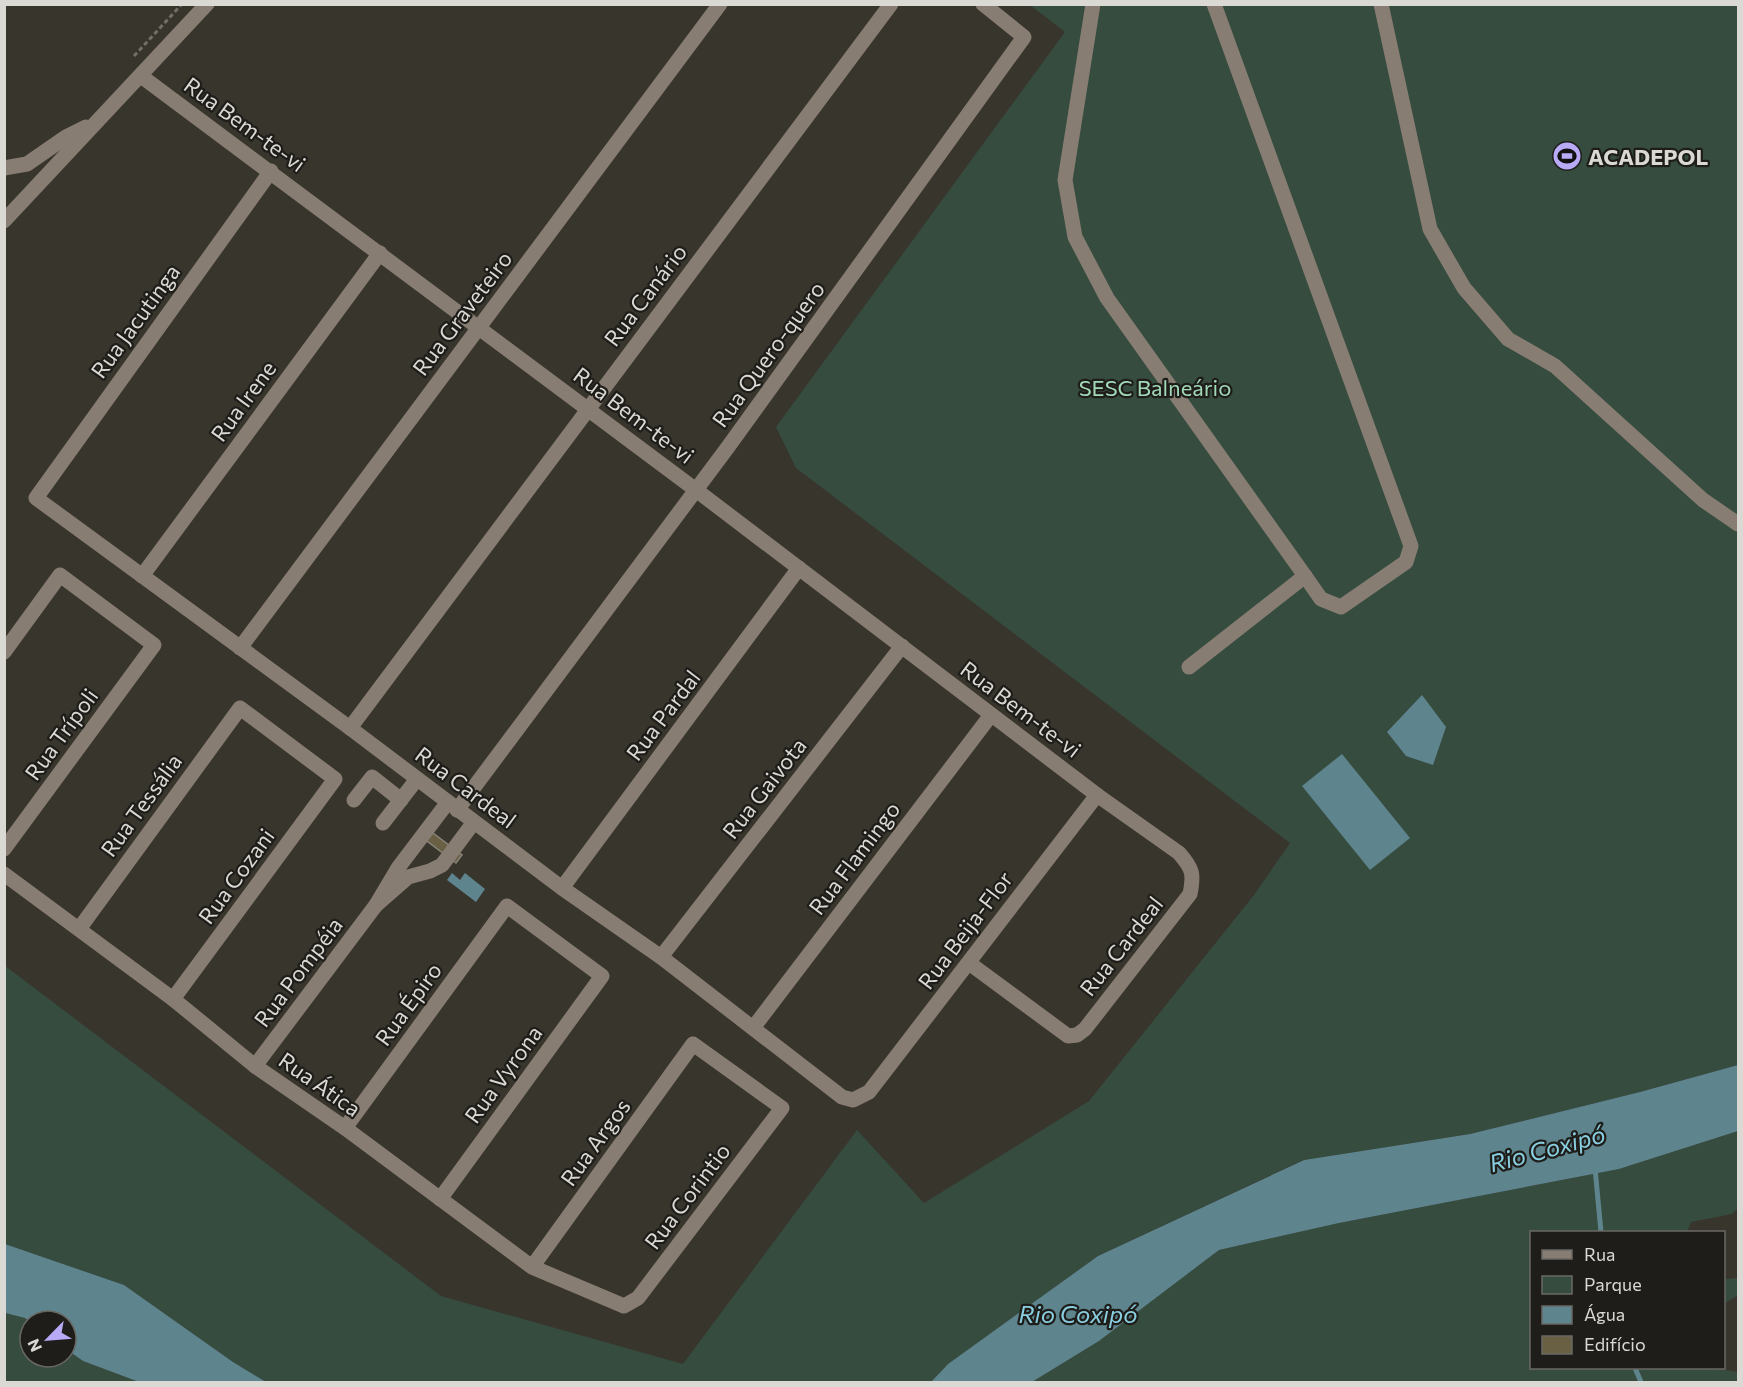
<svg xmlns="http://www.w3.org/2000/svg" width="1743" height="1387" viewBox="0 0 1743 1387" font-family="Commissioner,sans-serif">
<rect width="100%" height="100%" fill="#38352d"/>
<!-- green -->
<g fill="#364c3f">
<path d="M 1030,5 L 1738,5 L 1738,1065 L 1640,1092 L 1470,1134 L 1303,1160 L 1098,1256 L 948,1364 L 931,1382 L 266,1382 L 233,1362 L 124,1285 L 5,1244 L 4,965 L 441,1296 L 683,1364 L 857,1130 L 924,1203 L 1089,1101 L 1254,895 L 1290,843 L 796,468 L 776,427 L 1065,32 Z"/>
<path d="M 1738,1131 L 1738,1208 L 1732,1214 L 1691,1222 L 1687,1232 L 1532,1232 L 1532,1368 L 1712,1368 L 1738,1372 L 1738,1382 L 1032,1382 L 1099,1341 L 1219,1250 L 1339,1223 L 1619,1169 Z"/>
<path d="M 1738,1278 L 1738,1295 L 1724,1304 L 1724,1279 Z"/>
<path d="M 4,1313 L 25,1318 L 30,1322 L 30,1357 L 66,1357 L 66,1349 L 83,1361 L 139,1382 L 5,1382 Z"/>
</g>
<!-- water -->
<g fill="#5e848e">
<path d="M 1422,695 L 1446,727 L 1433,765 L 1406,756 L 1387,732 Z"/>
<path d="M 1342,754 L 1410,838 L 1370,870 L 1302,786 Z"/>
<path d="M 452,873 L 460,880 L 465,873 L 485,889 L 476,902 L 447,880 Z"/>
<path d="M 1738,1065 L 1738,1131 L 1619,1169 L 1339,1223 L 1219,1250 L 1099,1341 L 1032,1382 L 931,1382 L 948,1364 L 1098,1256 L 1304,1160 L 1470,1134 L 1640,1092 Z"/>
<path d="M 5,1244 L 124,1285 L 233,1362 L 266,1382 L 139,1382 L 83,1361 L 66,1349 L 66,1321 L 30,1322 L 25,1318 L 5,1313 Z"/>
</g>
<g fill="none" stroke-linecap="round" stroke-linejoin="round">
<!-- stream -->
<g stroke="#5e848e" stroke-width="5">
<path d="M 1595,1168 L 1601,1232"/>
<path d="M 1635,1368 L 1641,1382"/>
</g>
</g>
<!-- building -->
<path fill="#695f42" stroke="#87847a" stroke-width="1.5" d="M 425,827 L 462,855 L 456,863 L 419,835 Z"/>
<g fill="none" stroke-linecap="round" stroke-linejoin="round">
<!-- path -->
<path stroke="#726f69" stroke-width="3" stroke-dasharray="4.5 3" stroke-linecap="butt" d="M 134,56 L 182,4"/>
<!-- minor -->
<g stroke="#887d73" stroke-width="15">
<path d="M 1093,4 L 1065,180 L 1075,237 L 1107,298 L 1305,576 L 1321,599 L 1341,607 L 1406,562 L 1411,546 L 1214,4"/>
<path d="M 1381,4 L 1430,229 L 1464,288 L 1508,339 L 1555,366 L 1703,500 L 1738,524"/>
<path d="M 141,76 L 696,490 L 1097,795 L 1179,853 C 1193,869 1194,874 1190,894 L 1085,1029 L 1077,1035 L 1068,1036 L 969,963"/>
<path d="M 4,168 L 27,164 L 66,137 L 86,127"/>
<path d="M 271,171 L 36,498 L 350,728 L 562,888 L 661,957 L 842,1097 L 853,1100 L 869,1092 L 1097,795"/>
<path d="M 4,221 L 207,4"/>
<path d="M 142,576 L 380,253"/>
<path d="M 240,648 L 720,4"/>
<path d="M 4,652 L 60,575 L 154,645 L 4,849"/>
<path d="M 1189,667 L 1305,576"/>
<path d="M 350,728 L 891,4"/>
<path d="M 354,800 L 372,777 L 401,800"/>
<path d="M 448,802 L 398,868 L 376,905 L 408,877 L 430,871 L 442,865 L 474,822"/>
<path d="M 457,810 L 728,447 L 1024,37 L 983,4"/>
<path d="M 383,823 L 417,779"/>
<path d="M 4,874 L 173,999 L 255,1066 L 345,1128 L 532,1267 L 624,1306 L 638,1298 L 782,1108 L 693,1044 L 532,1267"/>
<path d="M 562,888 L 799,568"/>
<path d="M 79,929 L 240,708 L 335,779 L 173,999"/>
<path d="M 661,957 L 902,646"/>
<path d="M 753,1028 L 991,715"/>
<path d="M 255,1066 L 376,905"/>
<path d="M 345,1128 L 507,906 L 602,976 L 440,1199"/>
</g>
</g>
<!-- icons -->
<defs>
<g id="stadium-disc" transform="scale(1.5)"><circle r="9.5" fill="#b9aaf7" stroke="#1e1d19"/><path d="M0-5a6.5 5 0 1 0 0 10a6.5 5 0 1 0 0-10ZM-3.5-1.8h7v3.6h-7Z" fill="#111"/></g>
</defs>
<g fill-rule="evenodd">
<use href="#stadium-disc" x="1567" y="156"/>
</g>
<g text-anchor="middle" dominant-baseline="central" stroke-width="4.5" stroke-linejoin="round" paint-order="stroke">
<!-- street labels -->
<g font-size="22" fill="#dbd9d4" stroke="#1e1d19">
<text transform="translate(245 124) rotate(36)">Rua Bem-te-vi</text>
<text transform="translate(645 295) rotate(-53)">Rua Canário</text>
<text transform="translate(462 313) rotate(-53)">Rua Graveteiro</text>
<text transform="translate(135 321) rotate(-54)">Rua Jacutinga</text>
<text transform="translate(768 354) rotate(-54)">Rua Quero-quero</text>
<text transform="translate(243 401) rotate(-54)">Rua Irene</text>
<text transform="translate(634 415) rotate(37)">Rua Bem-te-vi</text>
<text transform="translate(1021 709) rotate(37)">Rua Bem-te-vi</text>
<text transform="translate(663 715) rotate(-53)">Rua Pardal</text>
<text transform="translate(61 734) rotate(-54)">Rua Trípoli</text>
<text transform="translate(466 787) rotate(37)">Rua Cardeal</text>
<text transform="translate(764 788) rotate(-52)">Rua Gaivota</text>
<text transform="translate(141 805) rotate(-54)">Rua Tessália</text>
<text transform="translate(854 858) rotate(-53)">Rua Flamingo</text>
<text transform="translate(236 876) rotate(-54)">Rua Cozani</text>
<text transform="translate(965 930) rotate(-53)">Rua Beija-Flor</text>
<text transform="translate(1121 946) rotate(-52)">Rua Cardeal</text>
<text transform="translate(298 972) rotate(-53)">Rua Pompéia</text>
<text transform="translate(408 1004) rotate(-54)">Rua Épiro</text>
<text transform="translate(503 1074) rotate(-54)">Rua Vyrona</text>
<text transform="translate(320 1084) rotate(35)">Rua Ática</text>
<text transform="translate(595 1142) rotate(-54)">Rua Argos</text>
<text transform="translate(687 1196) rotate(-53)">Rua Corintio</text>
</g>
<!-- poi labels -->
<g font-size="22" font-weight="bold" fill="#dbd9d4" stroke="#1e1d19" text-anchor="start">
<text x="1588" y="156">ACADEPOL</text>
</g>
<!-- park labels -->
<g font-size="22" fill="#a1d9b8" stroke="#1e1d19">
<text x="1155" y="387">SESC Balneário</text>
</g>
<!-- water labels -->
<g font-size="24" font-style="italic" fill="#89cfe1" stroke="#1e1d19">
<text transform="translate(1547 1148) rotate(-15)">Rio Coxipó</text>
<text x="1078" y="1313">Rio Coxipó</text>
</g>
</g>
<!-- border -->
<rect width="1743" height="1387" fill="none" stroke="#dbd9d4" stroke-width="12"/>
<!-- legend -->
<rect x="1530" y="1231" width="195" height="138" fill="#1e1d19" stroke="#6a6864" stroke-width="1.5"/>
<rect x="1542" y="1250" width="30" height="9" fill="#887d73" stroke="#6a6864" stroke-width="1.5"/>
<text x="1584" y="1261" font-size="18" fill="#dbd9d4">Rua</text>
<rect x="1542" y="1276" width="30" height="18" fill="#364c3f" stroke="#6a6864" stroke-width="1.5"/>
<text x="1584" y="1291" font-size="18" fill="#dbd9d4">Parque</text>
<rect x="1542" y="1306" width="30" height="18" fill="#5e848e" stroke="#6a6864" stroke-width="1.5"/>
<text x="1584" y="1321" font-size="18" fill="#dbd9d4">Água</text>
<rect x="1542" y="1336" width="30" height="18" fill="#695f42" stroke="#6a6864" stroke-width="1.5"/>
<text x="1584" y="1351" font-size="18" fill="#dbd9d4">Edifício</text>
<!-- north arrow -->
<g transform="translate(48 1339) rotate(245)"><circle r="28" fill="#1e1d19" stroke="#6a6864" stroke-width="1.5"/>
<path d="M0-4.5L10 22L0 15L-10 22Z" fill="#b9aaf7"/>
<text y="-9" font-size="16" font-weight="bold" text-anchor="middle" fill="#dbd9d4">N</text>
</g>
</svg>
